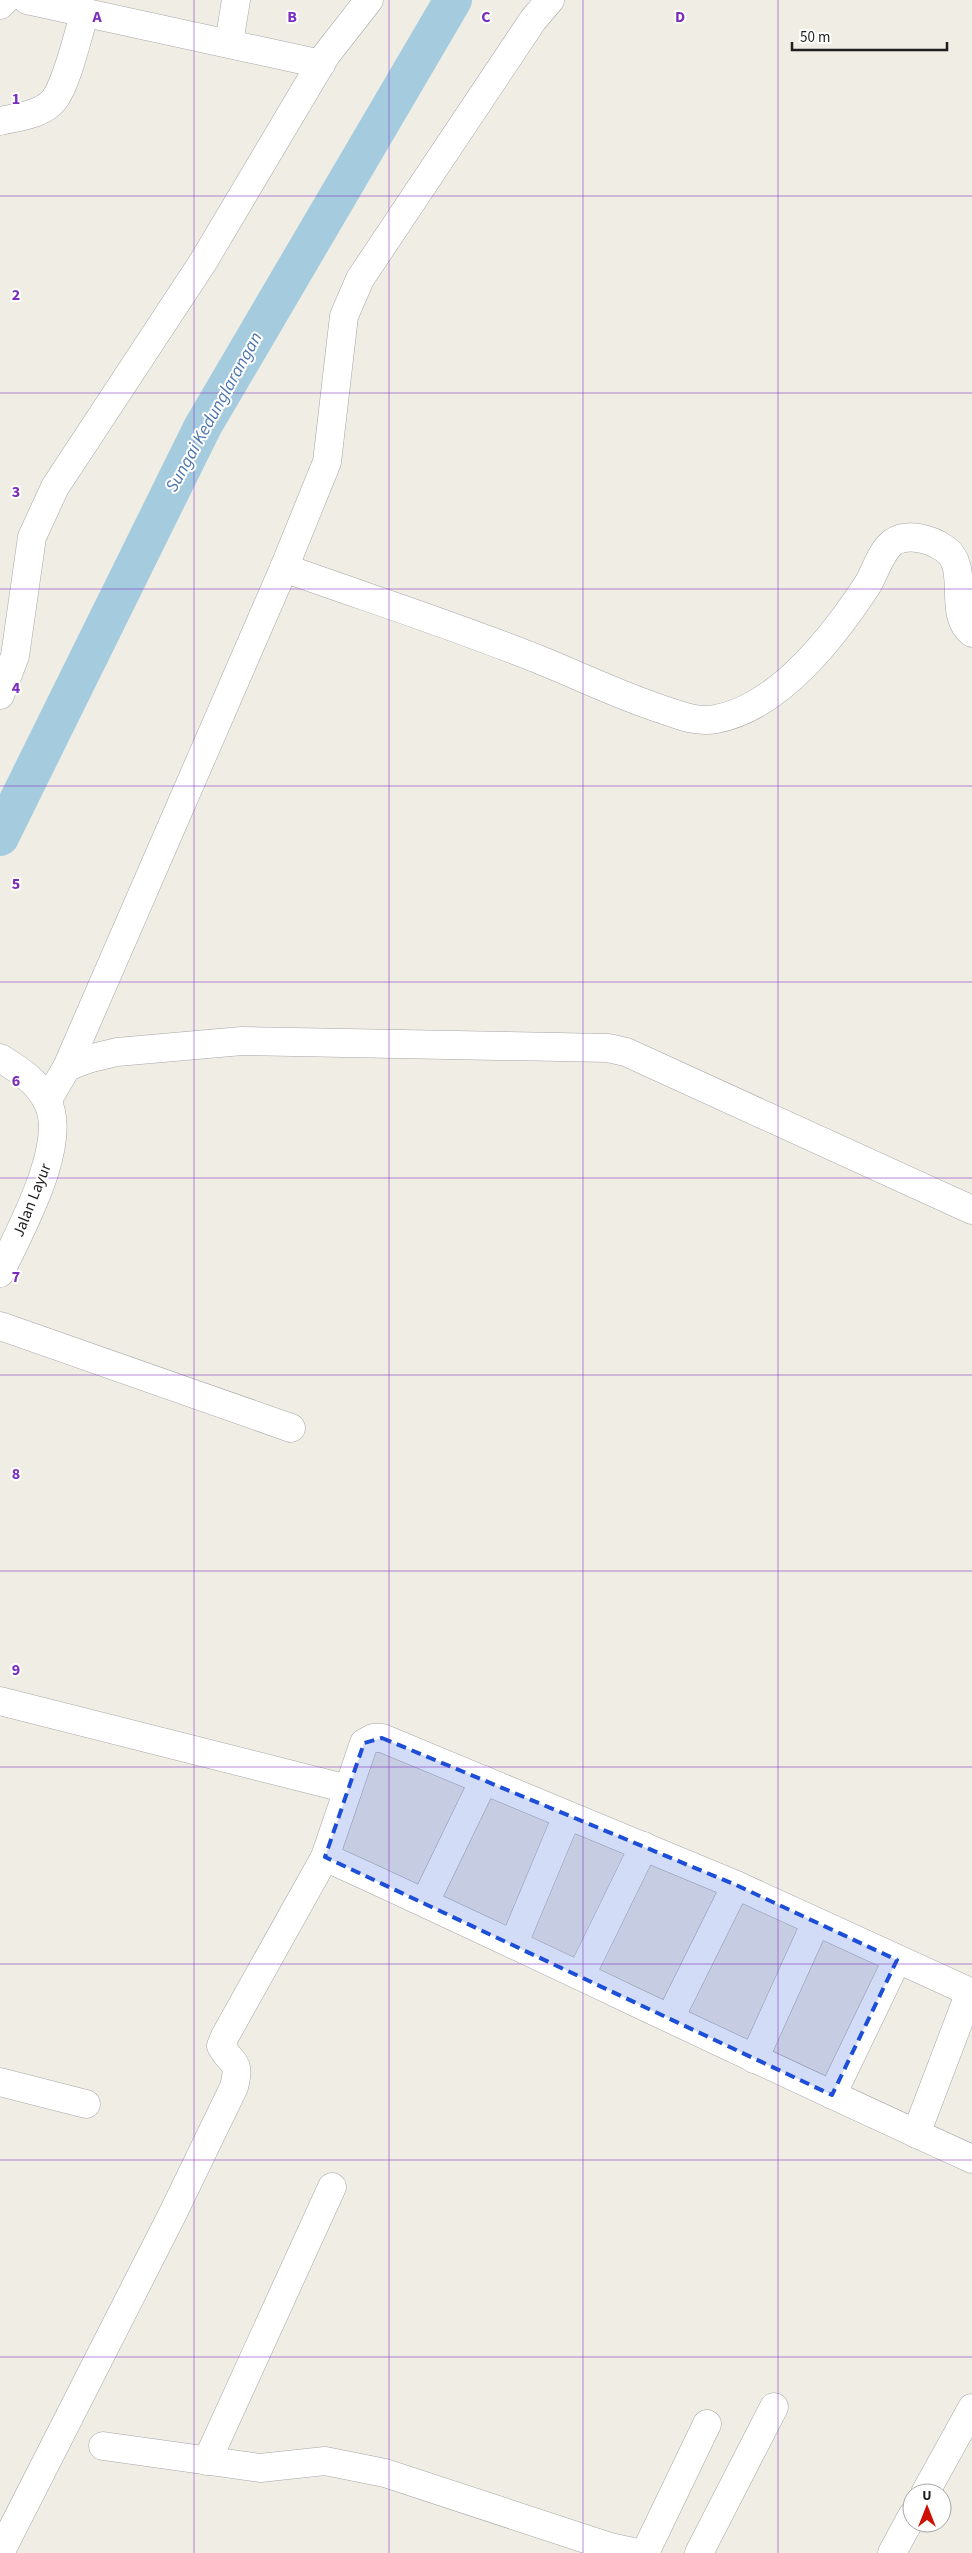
<svg xmlns="http://www.w3.org/2000/svg" width="972" height="2553" viewBox="0 0 972 2553" font-family="'Source Sans 3',sans-serif">
<rect width="100%" height="100%" fill="#f0ede5"/>
<g fill="none" stroke-linecap="round" stroke-linejoin="round">
<!-- river -->
<path stroke="#a5ccde" stroke-width="38" d="M 0,837 L 203,426 L 453,0"/>
<!-- minor casing -->
<g stroke="#a6a6a6" stroke-width="29">
<g id="minor">
<path d="M 27,0 L 321,64"/>
<path d="M 0,5 L 5,0"/>
<path d="M 229,43 L 236,0"/>
<path d="M 0,121 C 17,117 42,115 54,100 C 67,84 78,34 85,12"/>
<path d="M 284,568 C 371,599 459,627 545,662 C 584,678 621,696 661,709 C 680,715 696,723 716,719 C 780,707 834,636 868,584 C 875,572 881,552 892,543 C 907,532 931,539 945,549 C 971,567 947,614 972,633"/>
<path d="M 0,695 L 15,656 L 32,537 L 55,487 L 203,262 L 326,55 L 369,0"/>
<path d="M 0,1058 C 18,1069 37,1081 47,1101 C 70,1143 18,1234 0,1273"/>
<path d="M 67,1067 L 88,1059 L 117,1052 L 242,1041 L 608,1048 L 626,1052 L 972,1210"/>
<path d="M 47,1101 L 67,1067 L 284,568 L 327,462 L 344,316 L 360,279 L 533,20 L 550,0"/>
<path d="M 0,1326 L 291,1428"/>
<path d="M 0,1701 L 348,1789"/>
<path d="M 325,1857 L 364,1743 L 373,1738 L 382,1738 L 736,1885 L 972,1993"/>
<path d="M 425,1902 L 484,1780"/>
<path d="M 514,1943 L 567,1816"/>
<path d="M 581,1975 L 644,1846"/>
<path d="M 670,2018 L 736,1885"/>
<path d="M 754,2059 L 816,1922"/>
<path d="M 0,2082 L 86,2104"/>
<path d="M 832,2095 L 897,1960"/>
<path d="M 916,2134 L 970,1992"/>
<path d="M 103,2446 L 260,2468 L 325,2461 L 385,2473 L 610,2547 L 637,2553"/>
<path d="M 207,2461 L 332,2187"/>
<path d="M 925,2493 L 972,2408"/>
<path d="M 0,2553 L 172,2215 L 234,2087 C 241,2059 232,2066 221,2046 L 225,2036 L 325,1857 C 542,1956 755,2061 972,2159"/>
<path d="M 645,2553 L 707,2424"/>
<path d="M 699,2553 L 774,2407"/>
<path d="M 892,2553 L 912,2516"/>
</g>
</g>
<!-- minor -->
<use href="#minor" stroke="#fff" stroke-width="28"/>
</g>
<!-- marked area -->
<path fill="#1d4ed8" fill-opacity="0.2" stroke="#1d4ed8" stroke-width="4" stroke-dasharray="10 6" stroke-linejoin="round" d="M 382,1738 L 736,1885 L 897,1960 L 832,2095 L 325,1857 L 364,1743 Z"/>
<!-- grid -->
<path fill="none" stroke="#7b2cbf" stroke-width="1" stroke-opacity="0.55" d="M 194,0 L 194,2553M 389,0 L 389,2553M 583,0 L 583,2553M 778,0 L 778,2553M 0,196 L 972,196M 0,393 L 972,393M 0,589 L 972,589M 0,786 L 972,786M 0,982 L 972,982M 0,1178 L 972,1178M 0,1375 L 972,1375M 0,1571 L 972,1571M 0,1767 L 972,1767M 0,1964 L 972,1964M 0,2160 L 972,2160M 0,2357 L 972,2357"/>
<g text-anchor="middle" dominant-baseline="central" stroke-width="4" stroke-linejoin="round" paint-order="stroke">
<!-- street labels -->
<g font-size="16" fill="#1f1f1f" stroke="#fff">
<text transform="translate(32 1200) rotate(-68)">Jalan Layur</text>
</g>
<!-- water labels -->
<g font-size="18" font-style="italic" fill="#4a75af" stroke="#fff">
<text transform="translate(214 412) rotate(-61)">Sungai Kedunglarangan</text>
</g>
</g>
<g font-size="16" text-anchor="middle" font-weight="bold" fill="#7b2cbf" stroke="#fff" stroke-width="4" stroke-linejoin="round" paint-order="stroke">
<text x="97" y="22">A</text>
<text x="292" y="22">B</text>
<text x="486" y="22">C</text>
<text x="680" y="22">D</text>
<text x="16" y="104">1</text>
<text x="16" y="300">2</text>
<text x="16" y="497">3</text>
<text x="16" y="693">4</text>
<text x="16" y="889">5</text>
<text x="16" y="1086">6</text>
<text x="16" y="1282">7</text>
<text x="16" y="1479">8</text>
<text x="16" y="1675">9</text>
</g>
<!-- north arrow -->
<g transform="translate(927 2508)"><circle r="24" fill="#ffffff" stroke="#a5a5a5"/>
<path d="M0-4L9 19L0 12L-9 19Z" fill="#ce1000"/>
<text y="-8" font-size="14" font-weight="bold" text-anchor="middle" fill="#1f1f1f">U</text>
</g>
<!-- scale -->
<path d="M792 42v8h155v-8" fill="none" stroke="#1f1f1f" stroke-width="2.5"/>
<text x="800" y="42" font-size="15" fill="#1f1f1f" stroke="#ffffff" stroke-width="4" paint-order="stroke">50 m</text>
</svg>
